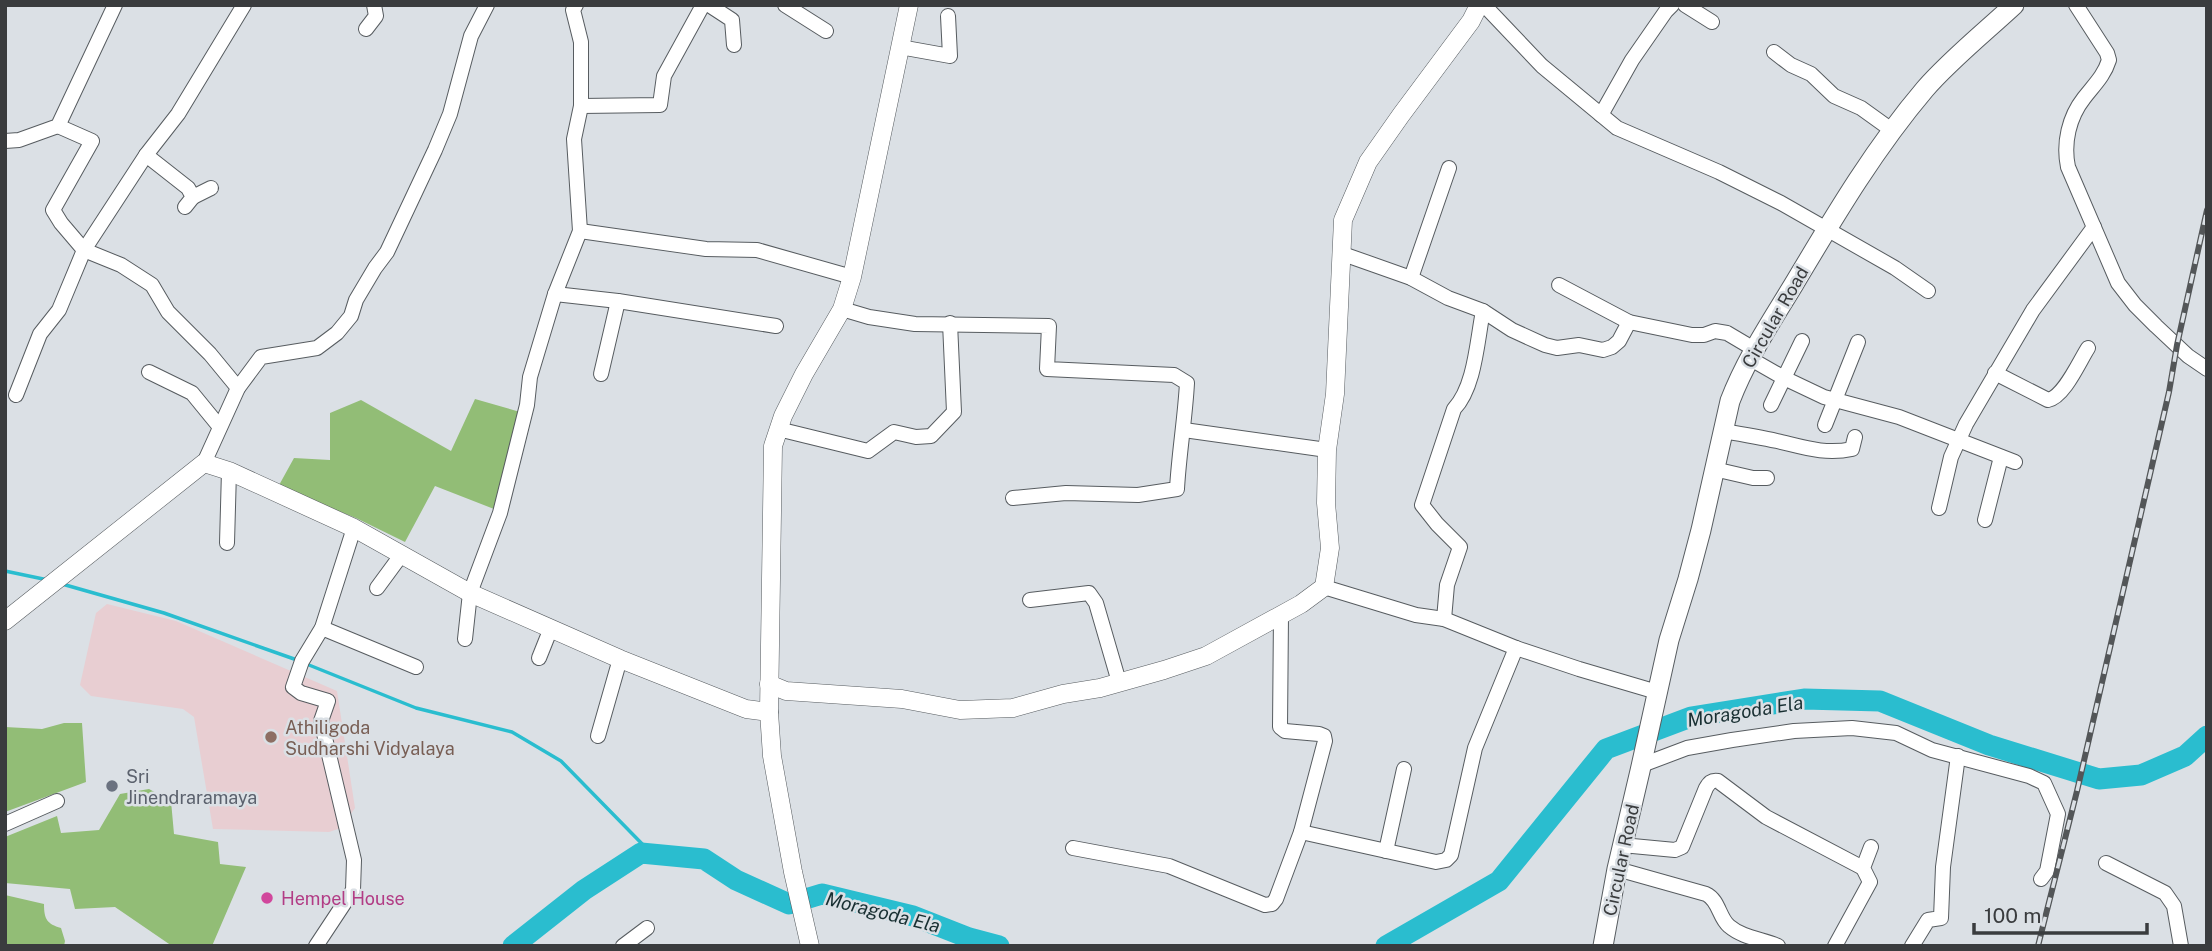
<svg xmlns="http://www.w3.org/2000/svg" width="2212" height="951" viewBox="0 0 2212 951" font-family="'Public Sans',sans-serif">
<rect width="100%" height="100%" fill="#dbe0e5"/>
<!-- education -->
<path fill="#e8ced2" d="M 107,604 L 176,621 L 337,691 L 355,808 L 341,828 L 329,832 L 213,829 L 194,717 L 183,709 L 91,696 L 80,685 L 96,613 Z"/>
<!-- green -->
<g fill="#92bd76">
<path d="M 475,399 L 520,412 L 494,509 L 435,486 L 405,542 L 356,518 L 278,487 L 294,458 L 330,460 L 330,413 L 361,400 L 451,451 Z"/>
<path d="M 64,723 L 82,723 L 86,782 L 5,812 L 5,727 L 42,729 Z"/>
<path d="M 149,789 L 171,801 L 174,834 L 218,842 L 220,864 L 246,867 L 212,946 L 172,946 L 115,907 L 75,909 L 70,889 L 5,883 L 5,837 L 57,816 L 61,833 L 99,830 L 120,794 Z"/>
<path d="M 5,895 L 44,904 C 44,919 47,924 61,928 L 65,941 L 64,946 L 5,946 Z"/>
</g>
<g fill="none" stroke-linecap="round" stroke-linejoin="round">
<!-- stream -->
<g stroke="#2abdcf" stroke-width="3.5">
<path d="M 5,571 L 48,580"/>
<path d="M 62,584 L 164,613 L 297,660"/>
<path d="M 304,663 L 416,708 L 512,732 L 561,761 L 652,854"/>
</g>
<!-- river -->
<g stroke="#2abdcf" stroke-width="21">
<path d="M 513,946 L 584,890 L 641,853 L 704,859 L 736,880 L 789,904 L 822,894 L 913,916 L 969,938 L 999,946"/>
<path d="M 1386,946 L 1499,881 L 1606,749 L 1691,717 L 1804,699 L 1880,701 L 1989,745 L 2099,779 L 2141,775 L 2185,756 L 2207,736"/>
</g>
<!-- minor casing -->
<g stroke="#575c60" stroke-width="16">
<g id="minor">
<path d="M 709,5 L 732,20 L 734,45"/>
<path d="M 785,5 L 826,31"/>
<path d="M 1484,5 L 1542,66 L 1617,128 L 1719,172 L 1781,203 L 1895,268 L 1928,291"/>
<path d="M 1685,5 L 1712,22"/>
<path d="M 2076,5 L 2107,53 L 2109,60 C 2104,76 2094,85 2084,98 C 2069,117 2063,143 2068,167 L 2118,283 L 2135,305 L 2156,326 L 2188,356 L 2207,369"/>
<path d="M 366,29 L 376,16 L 374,5"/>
<path d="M 900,47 L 950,56 L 948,16"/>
<path d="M 1774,52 L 1791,65 L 1811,74 L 1834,96 L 1861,108 L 1893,131"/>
<path d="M 581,106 L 660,105 L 664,76 L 703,5"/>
<path d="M 1601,115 L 1632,60 L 1666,11 L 1672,5"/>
<path d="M 58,126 L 92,141 L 53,210 L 61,223 L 84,250 L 121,265 L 152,285 L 168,312 L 210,354 L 238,388"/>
<path d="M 5,141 L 19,140 L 58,126 L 115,5"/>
<path d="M 146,155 L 188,188 L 193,197 L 185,207"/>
<path d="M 193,197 L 211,188"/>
<path d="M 580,231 L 706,249 L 757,250 L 852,277"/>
<path d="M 1343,254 L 1411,278 L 1448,298 L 1483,311 L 1512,330 L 1545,345 L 1557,348 L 1579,345 L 1603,350 L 1612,347 L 1619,341 L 1629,322"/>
<path d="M 1411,278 L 1449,168"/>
<path d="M 1559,285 L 1629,322 L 1692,335 L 1704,335 L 1715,331 L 1727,333 L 1754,349"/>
<path d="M 555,294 L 618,301 L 776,326"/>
<path d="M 842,309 L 869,317 L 915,324 L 1049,326 L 1047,369 L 1174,375 L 1187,383 C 1185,419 1179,453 1177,489 L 1138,495 L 1066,493 L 1013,498"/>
<path d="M 1749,358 L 1784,378 L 1824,397 L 1899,417 L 2015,462"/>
<path d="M 149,372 L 192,393 L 219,426"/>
<path d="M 1995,373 L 2048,400 C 2064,397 2079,362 2088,348"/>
<path d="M 601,374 L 618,301"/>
<path d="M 16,395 L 40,334 L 59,310 L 84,250 L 146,155 L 178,114 L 244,5"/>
<path d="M 1771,405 L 1802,341"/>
<path d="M 1825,425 L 1858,342"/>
<path d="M 778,429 L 868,451 L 894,432 L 916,437 L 931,436 L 954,412 L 950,323"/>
<path d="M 1184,430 L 1327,450"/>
<path d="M 1723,431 C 1741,434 1759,437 1777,441 C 1803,447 1825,455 1852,449 L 1855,437"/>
<path d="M 204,463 L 238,388 L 261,357 L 317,348 L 337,333 L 351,316 L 356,300 L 375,268 L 387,252 L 435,150 L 450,114 L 471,36 L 487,5"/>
<path d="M 1714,469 L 1753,478 L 1767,478"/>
<path d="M 1939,508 L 1951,457 L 1966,424 L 2033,310 L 2094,227"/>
<path d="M 1985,520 L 2001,457 L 2000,462"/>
<path d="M 227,543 L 229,471"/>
<path d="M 1324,587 L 1416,615 L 1444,619 L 1516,648 L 1579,669 L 1657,692"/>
<path d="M 377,588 L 402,554"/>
<path d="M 1030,600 L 1089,593 L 1096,603 L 1119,682"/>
<path d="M 1444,619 L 1447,585 L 1460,547 L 1437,524 L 1422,505 L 1454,409 C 1475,387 1477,341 1483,311"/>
<path d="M 322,628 L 416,667"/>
<path d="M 465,639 L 470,593 L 500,513 L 527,405 L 530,377 L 555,294 L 580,231 L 574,139 L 581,106 L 581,42 L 573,10 L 576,5"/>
<path d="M 539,658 L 551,628"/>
<path d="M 598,736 L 620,659"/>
<path d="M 1642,765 L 1687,748 L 1732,740 L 1794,731 L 1852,728 L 1896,733 L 1932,750 L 2029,776 L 2044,783 L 2058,814 L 2047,871 L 2041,879"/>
<path d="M 5,824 L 57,801"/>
<path d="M 1301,832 L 1436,862 L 1446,860 L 1451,855 L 1475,748 L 1516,648"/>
<path d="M 1622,845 L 1675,850 L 1682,847 L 1706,788 C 1709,783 1711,780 1718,781 L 1766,817 L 1863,868"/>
<path d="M 1073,848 L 1169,866 L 1265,905 L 1272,904 L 1276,899 L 1301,832 L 1325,741 L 1324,736 L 1319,734 L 1285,731 L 1280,727 L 1281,615"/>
<path d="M 1386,851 L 1404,769"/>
<path d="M 2106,863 L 2165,893 L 2174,906 L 2181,946"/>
<path d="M 1617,869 L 1706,894 C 1719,900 1719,918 1729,926 C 1743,938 1762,939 1778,946"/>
<path d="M 316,946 L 353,890 L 354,860 L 321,721 L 328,701 L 301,693 L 293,687 L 302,661 L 322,628 L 354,528"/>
<path d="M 623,946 L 647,928"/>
<path d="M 1835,946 L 1870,882 L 1863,868 L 1871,847"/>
<path d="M 1912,946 L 1928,920 L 1941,918 L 1943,867 L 1958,756"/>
</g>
</g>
<!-- tertiary casing -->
<g stroke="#575c60" stroke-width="19">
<g id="tertiary">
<path d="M 5,621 L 204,463 L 229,471 L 354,528 L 470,593 L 620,659 L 746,709 L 769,712"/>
<path d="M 769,684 L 786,691 L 902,699 L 960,710 L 1013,708 L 1063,694 L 1100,688 L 1164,670 L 1206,656 L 1301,604 L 1324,587 L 1330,548 L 1326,503 L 1327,450 L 1335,394 L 1343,220 L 1368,162 L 1401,115 L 1471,21 L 1479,5"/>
<path d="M 810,946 L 793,872 L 772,756 L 769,712 L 773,446 L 783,416 L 804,374 L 842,309 L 852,277 L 909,5"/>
</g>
</g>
<!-- secondary casing -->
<g stroke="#575c60" stroke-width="21">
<path id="secondary" d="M 1603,946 L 1617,869 L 1640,771 L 1669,640 L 1688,579 L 1701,530 L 1730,401 C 1746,359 1771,322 1794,284 C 1834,217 1874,149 1925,89 C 1949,61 1986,31 2014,5"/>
</g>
<!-- minor -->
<use href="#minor" stroke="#fff" stroke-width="14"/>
<!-- tertiary -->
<use href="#tertiary" stroke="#fff" stroke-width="18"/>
<!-- secondary -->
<use href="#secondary" stroke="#fff" stroke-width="19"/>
<!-- rail casing -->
<g stroke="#535658" stroke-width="6">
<path id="rail" d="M 2038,946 L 2077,791 L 2169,392 L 2177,345 L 2207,210"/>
</g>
<!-- rail -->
<use href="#rail" stroke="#dbe0e5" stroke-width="3.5" stroke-dasharray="10" stroke-linecap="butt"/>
</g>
<!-- markers -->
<circle fill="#8d6e63" stroke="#dbe0e5" stroke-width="2.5" cx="271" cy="737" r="7"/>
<circle fill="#6b7280" stroke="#dbe0e5" stroke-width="2.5" cx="112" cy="786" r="7"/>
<circle fill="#d1479c" stroke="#dbe0e5" stroke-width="2.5" cx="267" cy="898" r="7"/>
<g text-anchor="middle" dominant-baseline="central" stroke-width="5" stroke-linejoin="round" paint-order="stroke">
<!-- street labels -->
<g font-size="18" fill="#3a3c3e" stroke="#dbe0e5">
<text transform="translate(1775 317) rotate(-60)">Circular Road</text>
<text transform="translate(1621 860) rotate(-78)">Circular Road</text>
</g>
<!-- education labels -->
<g font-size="18" fill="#785e54" stroke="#dbe0e5" text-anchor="start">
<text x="285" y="727">Athiligoda<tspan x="285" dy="21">Sudharshi Vidyalaya</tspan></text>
</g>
<!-- worship labels -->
<g font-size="18" fill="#5b616d" stroke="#dbe0e5" text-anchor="start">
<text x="126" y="776">Sri<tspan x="126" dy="21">Jinendraramaya</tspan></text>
</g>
<!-- hotel labels -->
<g font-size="18" fill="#b23c85" stroke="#dbe0e5" text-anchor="start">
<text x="281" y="898">Hempel House</text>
</g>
<!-- water labels -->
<g font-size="19" font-style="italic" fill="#182f32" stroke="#dbe0e5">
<text transform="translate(1745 711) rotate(-9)">Moragoda Ela</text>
<text transform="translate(883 912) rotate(14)">Moragoda Ela</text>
</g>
</g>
<!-- border -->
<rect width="2212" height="951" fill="none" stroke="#3a3c3e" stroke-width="14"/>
<!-- scale -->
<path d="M1974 923v10h173v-10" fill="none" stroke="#3a3c3e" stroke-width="3.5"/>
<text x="1984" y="923" font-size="21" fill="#3a3c3e" stroke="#dbe0e5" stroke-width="5" paint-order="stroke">100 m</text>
</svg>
